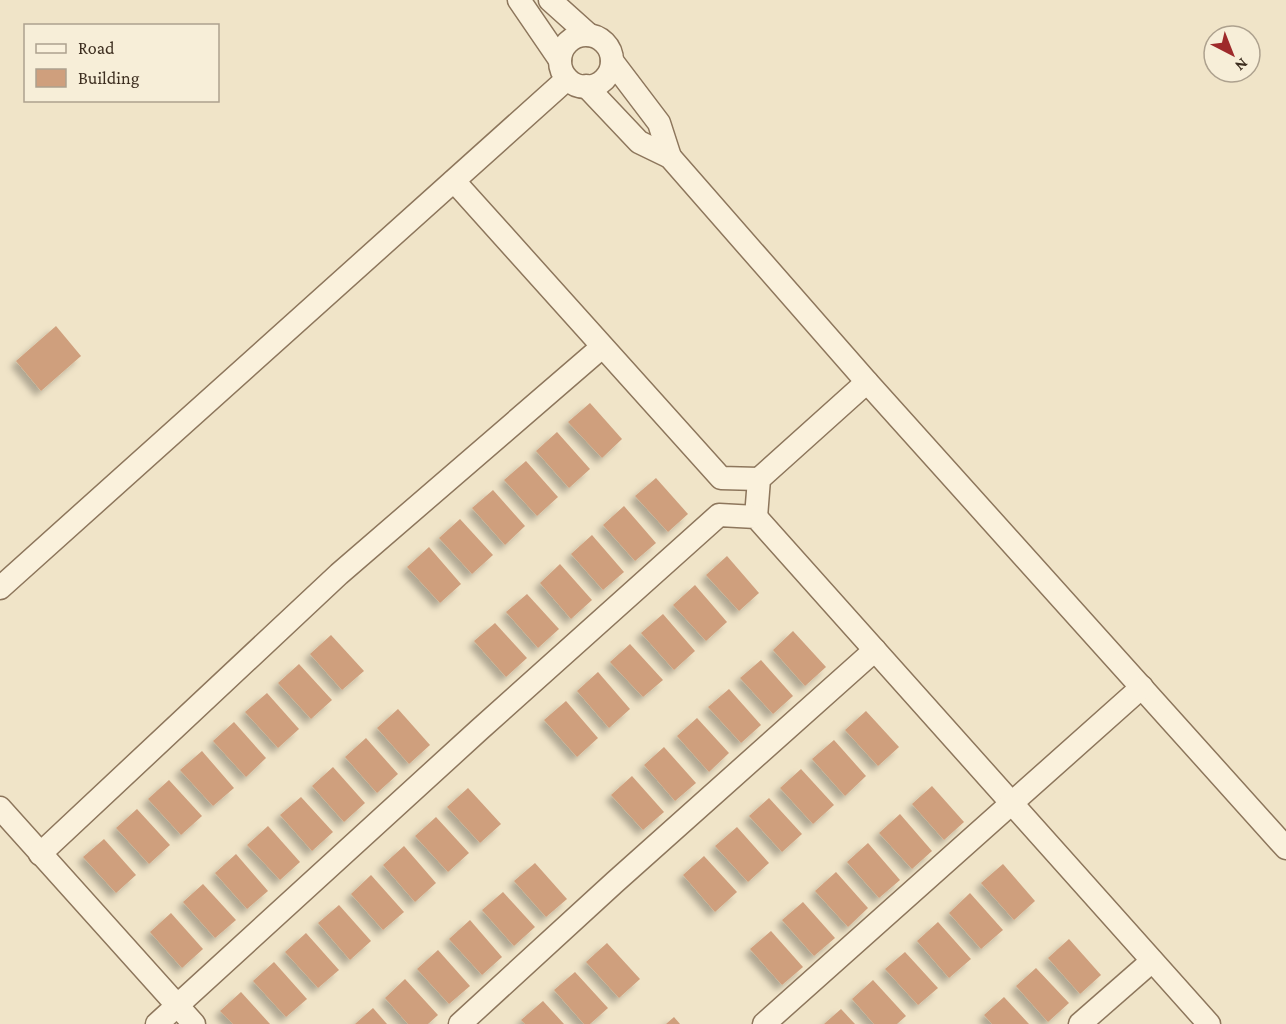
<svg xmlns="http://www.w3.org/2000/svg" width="1286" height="1024" viewBox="0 0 1286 1024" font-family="'Crimson Pro',serif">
<defs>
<filter id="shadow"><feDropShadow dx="-5.5" dy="5.5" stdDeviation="3" flood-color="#0004"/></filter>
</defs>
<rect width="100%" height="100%" fill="#f0e4c8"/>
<!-- building -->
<g fill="#cf9f7d" filter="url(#shadow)">
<path d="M 56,326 L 81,356 L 41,391 L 16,361 Z"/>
<path d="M 590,403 L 622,439 L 602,458 L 568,422 Z"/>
<path d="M 557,432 L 590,469 L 569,488 L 536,451 Z"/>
<path d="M 526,461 L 558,497 L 537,516 L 504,480 Z"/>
<path d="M 656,478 L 688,514 L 668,532 L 635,496 Z"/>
<path d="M 493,490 L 525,526 L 505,545 L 472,508 Z"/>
<path d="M 624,506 L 656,543 L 635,561 L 603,525 Z"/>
<path d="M 460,519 L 493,555 L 472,574 L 439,538 Z"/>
<path d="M 592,535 L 624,572 L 603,590 L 571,554 Z"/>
<path d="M 429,547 L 461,584 L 440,603 L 407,567 Z"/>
<path d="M 727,556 L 759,593 L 739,611 L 706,575 Z"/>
<path d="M 560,564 L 592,600 L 571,619 L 540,583 Z"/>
<path d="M 695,585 L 727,622 L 706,641 L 673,605 Z"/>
<path d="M 527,594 L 559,629 L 538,648 L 506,612 Z"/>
<path d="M 663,614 L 695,651 L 674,670 L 641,633 Z"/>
<path d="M 495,623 L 527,658 L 506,677 L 474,641 Z"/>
<path d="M 793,631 L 826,667 L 805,686 L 773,650 Z"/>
<path d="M 331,635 L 364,671 L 342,690 L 310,654 Z"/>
<path d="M 630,644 L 663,680 L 643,697 L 610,662 Z"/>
<path d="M 761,660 L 793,696 L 773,714 L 740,678 Z"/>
<path d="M 299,664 L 332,700 L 311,719 L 278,683 Z"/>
<path d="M 598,672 L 630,709 L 609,728 L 577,691 Z"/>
<path d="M 729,689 L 761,725 L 741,743 L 708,707 Z"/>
<path d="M 267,693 L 299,729 L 278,748 L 245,712 Z"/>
<path d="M 566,701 L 598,738 L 577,757 L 544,720 Z"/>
<path d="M 398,709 L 430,745 L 409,764 L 377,728 Z"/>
<path d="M 866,711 L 899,747 L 878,766 L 845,730 Z"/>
<path d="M 697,718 L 729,753 L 709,772 L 677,736 Z"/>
<path d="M 234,722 L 266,758 L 246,777 L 213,741 Z"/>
<path d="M 366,738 L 398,774 L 377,793 L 345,757 Z"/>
<path d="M 834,740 L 866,776 L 845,796 L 812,759 Z"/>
<path d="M 664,747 L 696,783 L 675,801 L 644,765 Z"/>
<path d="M 202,751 L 234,788 L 213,806 L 180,770 Z"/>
<path d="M 333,767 L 365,803 L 344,822 L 312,786 Z"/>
<path d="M 801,769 L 834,805 L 813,824 L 780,788 Z"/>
<path d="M 632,776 L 664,812 L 643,830 L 611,795 Z"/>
<path d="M 169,780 L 202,816 L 181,835 L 148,799 Z"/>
<path d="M 932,786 L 964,822 L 944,840 L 912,804 Z"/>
<path d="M 468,788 L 501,824 L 480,843 L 447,807 Z"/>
<path d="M 301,797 L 333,832 L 312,851 L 280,815 Z"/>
<path d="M 769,798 L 802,834 L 782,852 L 749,816 Z"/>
<path d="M 137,809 L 170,845 L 149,864 L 116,828 Z"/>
<path d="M 900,814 L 932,851 L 912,869 L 879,833 Z"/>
<path d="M 436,817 L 469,853 L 448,872 L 415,836 Z"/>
<path d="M 268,826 L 300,862 L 280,880 L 247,845 Z"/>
<path d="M 737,827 L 769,863 L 748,882 L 715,846 Z"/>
<path d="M 104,839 L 136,875 L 116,893 L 83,857 Z"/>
<path d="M 868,843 L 900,880 L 879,898 L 847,862 Z"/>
<path d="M 404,846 L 436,883 L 415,902 L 383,865 Z"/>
<path d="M 236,854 L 268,891 L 247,909 L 215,873 Z"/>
<path d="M 704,856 L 737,892 L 715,912 L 683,875 Z"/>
<path d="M 535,863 L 567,899 L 546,917 L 514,881 Z"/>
<path d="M 1003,864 L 1035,901 L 1014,920 L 981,883 Z"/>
<path d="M 836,872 L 868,908 L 848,927 L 815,891 Z"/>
<path d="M 371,875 L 404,912 L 383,930 L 351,894 Z"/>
<path d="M 203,884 L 236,920 L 215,938 L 183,902 Z"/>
<path d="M 503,892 L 535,927 L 514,946 L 482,910 Z"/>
<path d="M 970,893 L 1003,930 L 981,949 L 949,913 Z"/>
<path d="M 803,902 L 835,938 L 814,956 L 782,920 Z"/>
<path d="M 339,905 L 371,941 L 350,960 L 318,923 Z"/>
<path d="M 171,913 L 203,949 L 182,968 L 150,932 Z"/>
<path d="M 470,920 L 502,957 L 482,975 L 449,939 Z"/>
<path d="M 938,922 L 971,959 L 949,978 L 917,941 Z"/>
<path d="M 771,931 L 803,967 L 782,985 L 750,949 Z"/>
<path d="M 306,933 L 339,970 L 318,988 L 285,952 Z"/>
<path d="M 1069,939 L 1101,975 L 1080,994 L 1048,958 Z"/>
<path d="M 607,943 L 640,979 L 619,998 L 586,962 Z"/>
<path d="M 438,950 L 470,986 L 449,1004 L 417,969 Z"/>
<path d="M 905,952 L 938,988 L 918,1005 L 885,969 Z"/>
<path d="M 274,962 L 307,999 L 286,1017 L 253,981 Z"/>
<path d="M 1036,968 L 1069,1003 L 1048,1022 L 1016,986 Z"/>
<path d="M 575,972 L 608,1008 L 590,1024 L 584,1024 L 554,990 Z"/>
<path d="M 405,979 L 438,1015 L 428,1024 L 408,1024 L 385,998 Z"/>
<path d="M 873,980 L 906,1016 L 897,1024 L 874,1024 L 852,999 Z"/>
<path d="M 241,992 L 270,1024 L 233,1024 L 220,1011 Z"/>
<path d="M 1004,997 L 1029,1024 L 992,1024 L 984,1015 Z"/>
<path d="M 543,1001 L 564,1024 L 525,1024 L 521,1020 Z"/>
<path d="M 373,1008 L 387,1024 L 355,1024 Z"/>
<path d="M 841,1009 L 855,1024 L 824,1024 Z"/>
<path d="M 674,1017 L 680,1024 L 666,1024 Z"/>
</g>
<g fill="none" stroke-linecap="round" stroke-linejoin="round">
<!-- minor casing -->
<g stroke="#8d765c" stroke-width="25">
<g id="minor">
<path d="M 519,0 L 560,60"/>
<path d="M 550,0 L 589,35"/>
<circle cx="586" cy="61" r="26"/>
<path d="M 612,61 L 659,123 L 670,157"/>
<path d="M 586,86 L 639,142 L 670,157 L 867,382 L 1286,848"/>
<path d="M 454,181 L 721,478 L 759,479"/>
<path d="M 756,517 L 759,479 L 867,382"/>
<path d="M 0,588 L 567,79"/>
<path d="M 0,808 L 194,1024"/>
<path d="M 40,854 L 339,574 L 602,347"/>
<path d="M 157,1024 L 479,730 L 719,515 L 756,517 L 1209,1024"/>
<path d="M 460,1024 L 615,882 L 875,650"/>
<path d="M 764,1024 L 1142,687"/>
<path d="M 1080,1024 L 1152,961"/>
</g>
</g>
<!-- minor -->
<use href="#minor" stroke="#faf1dc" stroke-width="22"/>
</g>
<!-- legend -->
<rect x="24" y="24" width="195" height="78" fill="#f7eed8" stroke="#ada18e" stroke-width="1.5"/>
<rect x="36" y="44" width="30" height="9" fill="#faf1dc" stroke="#ada18e" stroke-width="1.5"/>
<text x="78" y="54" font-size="18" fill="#3d2e20">Road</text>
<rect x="36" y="69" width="30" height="18" fill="#cf9f7d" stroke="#ada18e" stroke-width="1.5"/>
<text x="78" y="84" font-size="18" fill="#3d2e20">Building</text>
<!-- north arrow -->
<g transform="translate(1232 54) rotate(138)"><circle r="28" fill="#f7eed8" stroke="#ada18e" stroke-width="1.5"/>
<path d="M0-4.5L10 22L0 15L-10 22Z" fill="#9e2a2b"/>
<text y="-9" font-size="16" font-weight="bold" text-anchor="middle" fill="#3d2e20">N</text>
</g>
</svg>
